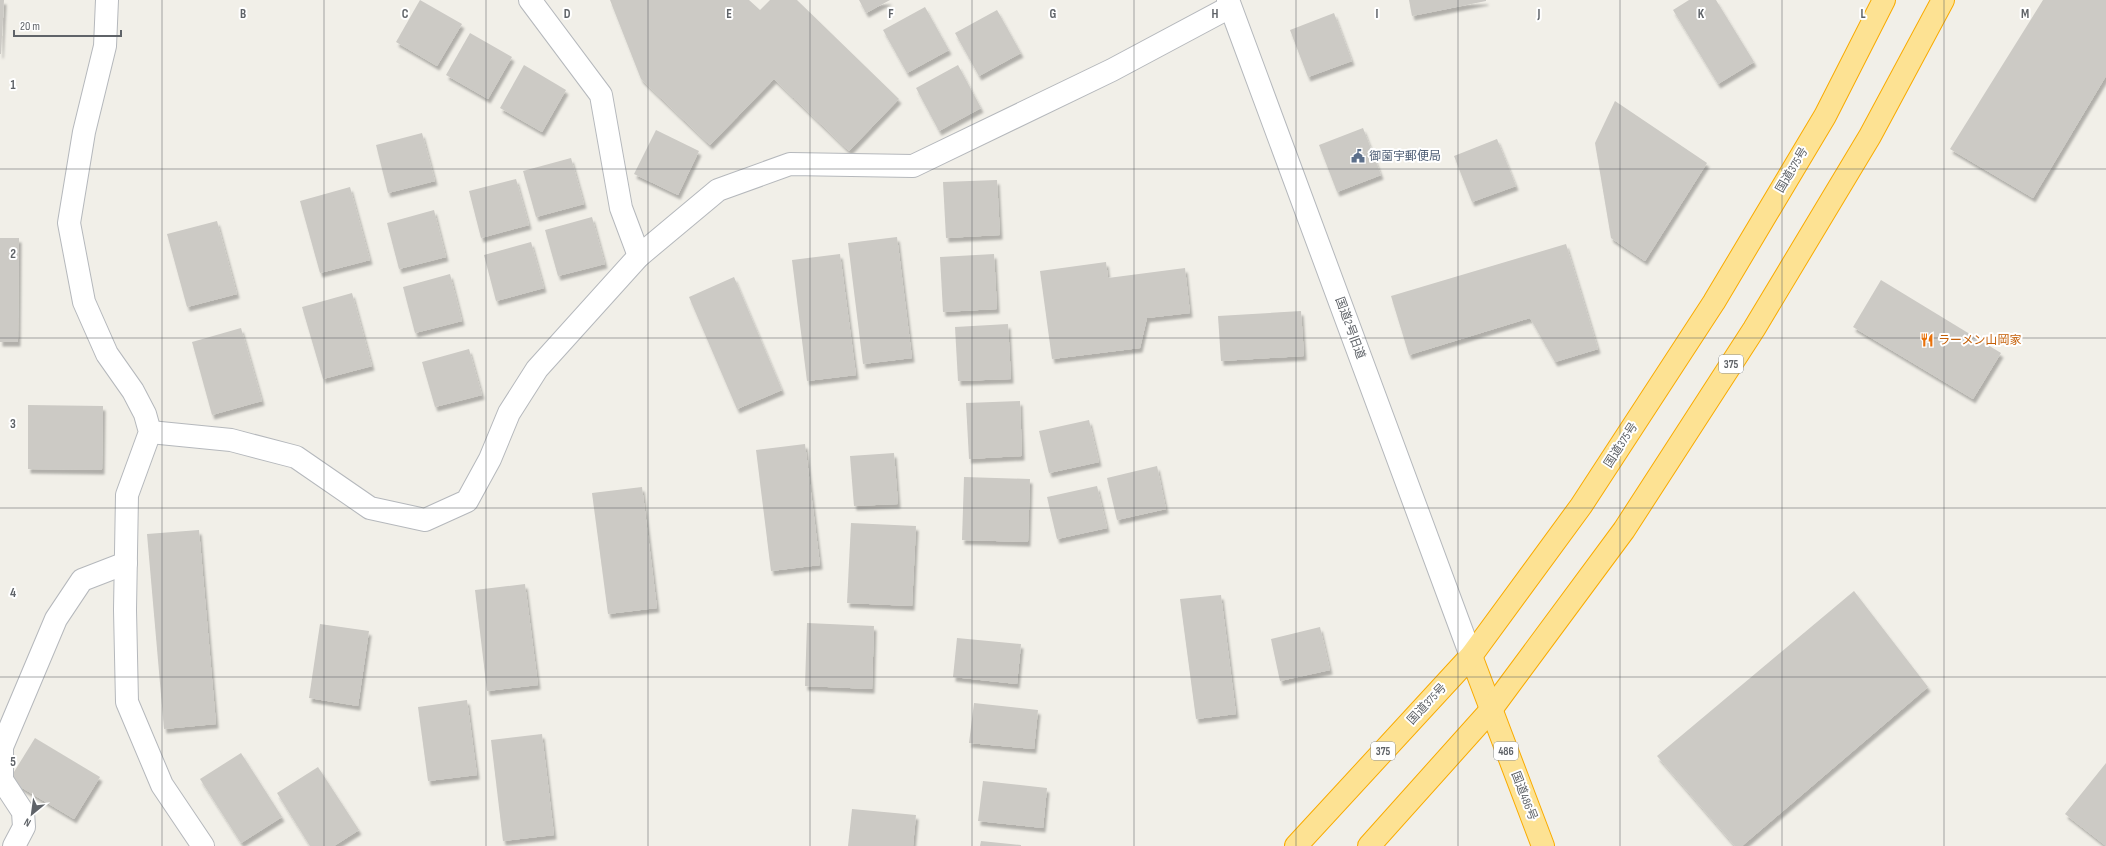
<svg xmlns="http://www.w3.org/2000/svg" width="2106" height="846" viewBox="0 0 2106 846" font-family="'Sofia Sans Condensed','Noto Sans JP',sans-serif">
<defs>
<filter id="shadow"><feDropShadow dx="2.5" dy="4.5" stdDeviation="1" flood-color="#0004"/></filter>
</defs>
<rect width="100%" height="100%" fill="#f1efe8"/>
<!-- building -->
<g fill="#cccac5" filter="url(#shadow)">
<path d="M 0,0 L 4,0 L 1,54 L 0,54 Z"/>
<path d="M 420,0 L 462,24 L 437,66 L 396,42 Z"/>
<path d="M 610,0 L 749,0 L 760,10 L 770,0 L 797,0 L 899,99 L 849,151 L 774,79 L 710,145 L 641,79 Z"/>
<path d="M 859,0 L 890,0 L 866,13 Z"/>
<path d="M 1409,0 L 1486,0 L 1486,1 L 1412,16 Z"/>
<path d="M 1689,0 L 1716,0 L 1754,62 L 1718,84 L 1673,10 Z"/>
<path d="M 2043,0 L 2106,0 L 2106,76 L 2033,198 L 1950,149 Z"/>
<path d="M 925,7 L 949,50 L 907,73 L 883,30 Z"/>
<path d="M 997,10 L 1021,53 L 979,76 L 955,33 Z"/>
<path d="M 1334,13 L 1352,61 L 1308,77 L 1290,30 Z"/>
<path d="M 470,33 L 512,57 L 488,99 L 446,75 Z"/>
<path d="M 524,65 L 566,90 L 542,132 L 500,108 Z"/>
<path d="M 958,65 L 981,108 L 939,131 L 916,88 Z"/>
<path d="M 1615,101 L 1707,163 L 1645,261 L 1611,238 L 1595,143 Z"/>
<path d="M 1363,128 L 1381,175 L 1337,192 L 1319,145 Z"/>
<path d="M 656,130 L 699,151 L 678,195 L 634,174 Z"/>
<path d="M 422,133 L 435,181 L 388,193 L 376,145 Z"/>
<path d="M 1497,139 L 1516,186 L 1472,202 L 1454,156 Z"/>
<path d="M 571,158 L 584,204 L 536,217 L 523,171 Z"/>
<path d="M 516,179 L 529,225 L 481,238 L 469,191 Z"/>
<path d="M 997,180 L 1000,235 L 946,238 L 943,182 Z"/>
<path d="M 350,187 L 370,260 L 320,273 L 300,201 Z"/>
<path d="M 434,210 L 446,257 L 399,269 L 387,223 Z"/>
<path d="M 592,217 L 605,264 L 558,276 L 545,230 Z"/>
<path d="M 217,221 L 237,294 L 187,307 L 167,234 Z"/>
<path d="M 897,237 L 912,358 L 863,364 L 848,243 Z"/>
<path d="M 0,238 L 19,238 L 18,342 L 0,342 Z"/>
<path d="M 531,242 L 544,288 L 496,301 L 484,255 Z"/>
<path d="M 1566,244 L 1598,349 L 1555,362 L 1530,318 L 1409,355 L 1391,296 Z"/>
<path d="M 840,254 L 856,375 L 807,381 L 792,260 Z"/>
<path d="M 994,254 L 997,309 L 943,312 L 940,257 Z"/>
<path d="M 1106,262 L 1108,278 L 1185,268 L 1190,313 L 1147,318 L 1140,348 L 1052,359 L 1040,271 Z"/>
<path d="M 450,274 L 462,321 L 415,333 L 403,287 Z"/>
<path d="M 734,277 L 782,390 L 737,409 L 689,297 Z"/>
<path d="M 1881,280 L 2001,353 L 1973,399 L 1853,327 Z"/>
<path d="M 352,293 L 372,366 L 323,379 L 302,307 Z"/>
<path d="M 1301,311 L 1304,356 L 1221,361 L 1218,316 Z"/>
<path d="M 1008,324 L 1011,379 L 958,381 L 955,327 Z"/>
<path d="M 241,328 L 262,401 L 212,415 L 192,342 Z"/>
<path d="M 469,349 L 482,395 L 435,407 L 422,362 Z"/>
<path d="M 1020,401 L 1022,456 L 969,459 L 966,403 Z"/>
<path d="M 28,405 L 103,406 L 102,470 L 28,469 Z"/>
<path d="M 1089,420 L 1099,462 L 1049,473 L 1039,431 Z"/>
<path d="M 805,444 L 820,565 L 771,571 L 756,450 Z"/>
<path d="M 894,453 L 898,504 L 854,506 L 850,456 Z"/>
<path d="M 1157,466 L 1166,509 L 1117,520 L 1107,478 Z"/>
<path d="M 964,477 L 1030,479 L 1028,542 L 962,540 Z"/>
<path d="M 1097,486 L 1107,528 L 1057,539 L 1047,497 Z"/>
<path d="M 642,487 L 657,608 L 608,614 L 592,493 Z"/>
<path d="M 851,523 L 916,526 L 912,606 L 847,603 Z"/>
<path d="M 199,530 L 216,724 L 164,729 L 147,534 Z"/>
<path d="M 525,584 L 538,685 L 487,691 L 475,590 Z"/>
<path d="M 1854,591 L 1928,687 L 1742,846 L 1735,846 L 1657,756 Z"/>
<path d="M 1221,595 L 1236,714 L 1196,719 L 1180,599 Z"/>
<path d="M 807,623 L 874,626 L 872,689 L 805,686 Z"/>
<path d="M 320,624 L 369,631 L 358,706 L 309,698 Z"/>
<path d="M 1320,627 L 1330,670 L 1280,681 L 1271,639 Z"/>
<path d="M 957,638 L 1021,644 L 1017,684 L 953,677 Z"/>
<path d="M 467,700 L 477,775 L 428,781 L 418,707 Z"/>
<path d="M 974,703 L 1038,710 L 1034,749 L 969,743 Z"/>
<path d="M 542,734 L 554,835 L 503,841 L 491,740 Z"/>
<path d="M 35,738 L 100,777 L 74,819 L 9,780 Z"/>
<path d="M 241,753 L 282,817 L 241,843 L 200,779 Z"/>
<path d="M 2106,763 L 2106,846 L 2065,814 Z"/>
<path d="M 318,767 L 359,830 L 334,846 L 310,846 L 277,793 Z"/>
<path d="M 983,781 L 1047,788 L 1043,828 L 978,821 Z"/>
<path d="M 852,809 L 916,815 L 913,846 L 848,846 Z"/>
<path d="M 981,841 L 1021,845 L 1021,846 L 980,846 Z"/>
</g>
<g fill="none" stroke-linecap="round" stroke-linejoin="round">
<!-- minor casing -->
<g stroke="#b5b8bc" stroke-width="24">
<g id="minor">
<path d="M 107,0 L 105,46 L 84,132 L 69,223 L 84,302 L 107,354 L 133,391 L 145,414 L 150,432 L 127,495 L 125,610 L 127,702 L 162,785 L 203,846"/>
<path d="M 530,0 L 601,95 L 621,208 L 639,256"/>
<path d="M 1228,0 L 1471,656"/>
<path d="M 150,432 L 231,440 L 296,457 L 370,508 L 425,520 L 467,501 L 490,459 L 509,413 L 537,369 L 639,256 L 718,190 L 790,164 L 913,166 L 1112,70 L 1230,7"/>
<path d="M 14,846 L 24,827 L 23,812 L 2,780 L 2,747 L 56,619 L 82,580 L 126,563"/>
</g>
</g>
<!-- highway casing -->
<g stroke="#f9ab00" stroke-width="24">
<g id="highway">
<path d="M 1471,656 L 1543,846"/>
<path d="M 1296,846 L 1471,656 L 1581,506 L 1714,302 L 1825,116 L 1884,0"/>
<path d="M 1369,846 L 1490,711 L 1624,530 L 1754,329 L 1870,136 L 1943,0"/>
</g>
</g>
<!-- minor -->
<use href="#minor" stroke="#fff" stroke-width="22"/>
<!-- highway -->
<use href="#highway" stroke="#fde293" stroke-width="22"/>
</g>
<!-- grid -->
<path fill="none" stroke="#5f6368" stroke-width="1" stroke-opacity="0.55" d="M 162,0 L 162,846M 324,0 L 324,846M 486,0 L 486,846M 648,0 L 648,846M 810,0 L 810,846M 972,0 L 972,846M 1134,0 L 1134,846M 1296,0 L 1296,846M 1458,0 L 1458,846M 1620,0 L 1620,846M 1782,0 L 1782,846M 1944,0 L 1944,846M 0,169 L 2106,169M 0,338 L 2106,338M 0,508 L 2106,508M 0,677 L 2106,677"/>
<!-- icons -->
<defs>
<g id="civic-bare" transform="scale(1.08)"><path d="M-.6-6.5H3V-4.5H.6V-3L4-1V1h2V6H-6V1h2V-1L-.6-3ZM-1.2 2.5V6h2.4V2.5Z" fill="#5c6f8a" stroke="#fff" stroke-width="2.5" paint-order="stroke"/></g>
<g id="restaurant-bare" transform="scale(1.08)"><path d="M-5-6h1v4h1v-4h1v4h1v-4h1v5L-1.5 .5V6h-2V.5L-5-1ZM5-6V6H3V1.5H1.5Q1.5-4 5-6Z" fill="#e8710a" stroke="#fff" stroke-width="2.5" paint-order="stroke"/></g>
</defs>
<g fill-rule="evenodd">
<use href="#civic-bare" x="1358" y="156"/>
<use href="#restaurant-bare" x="1927" y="340"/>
</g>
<g text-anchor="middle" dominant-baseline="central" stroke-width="4" stroke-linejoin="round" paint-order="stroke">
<!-- shield labels -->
<g fill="#fff" stroke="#8f9295" stroke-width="1">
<rect x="1719" y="355" width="24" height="18" rx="3"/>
<rect x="1371" y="742" width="24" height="18" rx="3"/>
<rect x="1494" y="742" width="24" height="18" rx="3"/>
</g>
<g font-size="11" font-weight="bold" fill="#5f6368">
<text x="1731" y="364">375</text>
<text x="1383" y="751">375</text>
<text x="1506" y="751">486</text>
</g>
<!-- service labels -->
<g font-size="12" fill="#4e5e75" stroke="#fff" text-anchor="start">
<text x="1369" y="156">御薗宇郵便局</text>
</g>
<!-- street labels -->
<g font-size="12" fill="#5f6368" stroke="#fff">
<text transform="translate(1792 170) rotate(-59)">国道375号</text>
<text transform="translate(1350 328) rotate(70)">国道2号旧道</text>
<text transform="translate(1621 445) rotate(-57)">国道375号</text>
<text transform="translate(1427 704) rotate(-47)">国道375号</text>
<text transform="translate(1524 796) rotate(69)">国道486号</text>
</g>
<!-- food labels -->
<g font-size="12" fill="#c56008" stroke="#fff" text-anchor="start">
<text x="1938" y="340">ラーメン山岡家</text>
</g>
</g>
<g font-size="13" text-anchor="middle" font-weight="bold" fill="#5f6368" stroke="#fff" stroke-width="4" stroke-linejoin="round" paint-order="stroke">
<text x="243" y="18">B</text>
<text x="405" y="18">C</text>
<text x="567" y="18">D</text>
<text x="729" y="18">E</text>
<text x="891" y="18">F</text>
<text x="1053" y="18">G</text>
<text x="1215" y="18">H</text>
<text x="1377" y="18">I</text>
<text x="1539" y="18">J</text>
<text x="1701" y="18">K</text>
<text x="1863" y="18">L</text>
<text x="2025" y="18">M</text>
<text x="13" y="89">1</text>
<text x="13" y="258">2</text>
<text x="13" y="428">3</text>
<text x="13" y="597">4</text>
<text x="13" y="766">5</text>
</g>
<!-- north arrow -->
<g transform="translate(32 814) rotate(209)" stroke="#ffffff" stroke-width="3" paint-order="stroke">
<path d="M0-3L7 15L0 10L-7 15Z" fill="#5f6368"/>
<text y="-6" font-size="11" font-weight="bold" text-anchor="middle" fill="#5f6368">N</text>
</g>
<!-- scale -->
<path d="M14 30v6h107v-6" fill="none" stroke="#5f6368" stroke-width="2"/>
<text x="20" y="30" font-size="12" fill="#5f6368" stroke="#ffffff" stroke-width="3" paint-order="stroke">20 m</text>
</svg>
